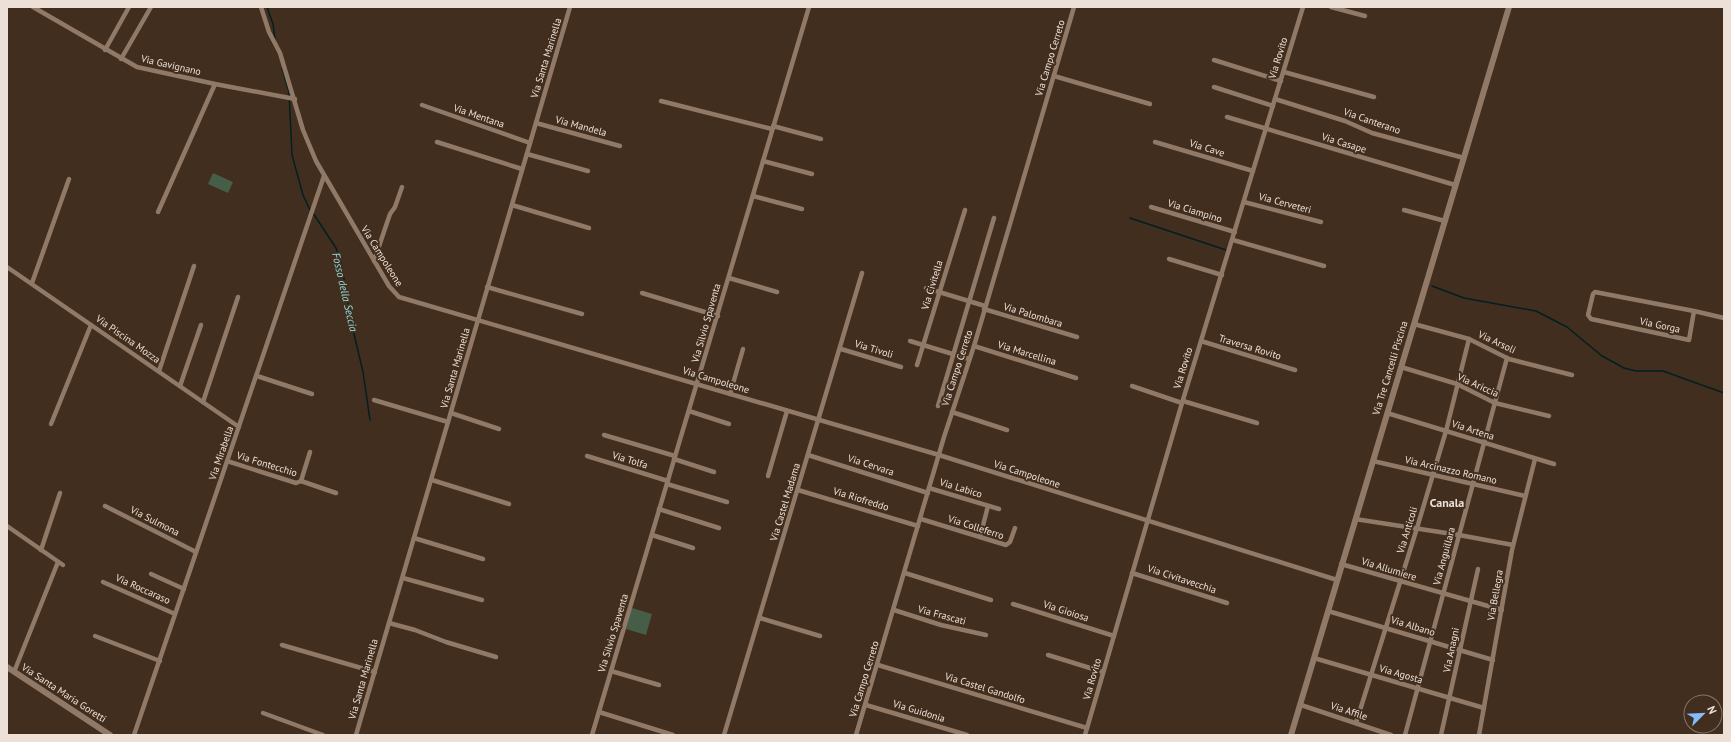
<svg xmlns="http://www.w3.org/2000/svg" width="1731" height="742" viewBox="0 0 1731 742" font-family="'PT Sans',sans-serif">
<rect width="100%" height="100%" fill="#422e1e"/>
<!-- green -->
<g fill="#465d48">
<path d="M 213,173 L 233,182 L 228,193 L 208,184 Z"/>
<path d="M 632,608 L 652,614 L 646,635 L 626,629 Z"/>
</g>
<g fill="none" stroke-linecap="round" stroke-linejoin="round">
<!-- stream -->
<g stroke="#021f21" stroke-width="1.5">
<path d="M 267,7 L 273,24 L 275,39"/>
<path d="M 282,68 L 289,92 L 292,155 L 303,195 L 310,210"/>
<path d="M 313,213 L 336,248 L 341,262 L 351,321 L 363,372 L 370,420"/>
<path d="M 1130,218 L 1226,250"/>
<path d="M 1432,286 L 1464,298 L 1536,311 L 1567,327 L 1602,356 L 1624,368 L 1636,371 L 1663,371 L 1724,393"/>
</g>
<!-- street -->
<g stroke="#907967" stroke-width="4.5">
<path d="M 33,7 L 137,67 L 215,84 L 295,99"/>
<path d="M 261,7 L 269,32 L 280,53 L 303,130 L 316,161 L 389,286 L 399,297 L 939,455 L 1337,580"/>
<path d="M 1331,7 L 1365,16"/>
<path d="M 105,50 L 129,7"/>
<path d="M 121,59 L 151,7"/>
<path d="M 1214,60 L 1281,81"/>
<path d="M 1284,72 L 1374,97"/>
<path d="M 1054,76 L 1150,104"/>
<path d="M 1214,87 L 1273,106"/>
<path d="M 1275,99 L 1345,121 L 1372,133 L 1464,158"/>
<path d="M 661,101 L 772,129"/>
<path d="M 422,105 L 530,143"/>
<path d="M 1227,117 L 1455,185"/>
<path d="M 536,123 L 620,146"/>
<path d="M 773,126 L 821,139"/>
<path d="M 437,142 L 522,169"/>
<path d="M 1155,142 L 1253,171"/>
<path d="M 527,154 L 588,171"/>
<path d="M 763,161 L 812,174"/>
<path d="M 753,196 L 802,209"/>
<path d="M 1244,202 L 1321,222"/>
<path d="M 512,205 L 589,228"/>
<path d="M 1151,207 L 1235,232"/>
<path d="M 1404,210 L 1445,221"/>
<path d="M 158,212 L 215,84"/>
<path d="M 1233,240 L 1324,266"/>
<path d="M 1169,259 L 1222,275"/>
<path d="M 374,261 L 390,214 L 395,207 L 402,187"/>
<path d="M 7,267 L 239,427"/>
<path d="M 729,278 L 777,292"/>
<path d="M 32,283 L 69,179"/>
<path d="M 487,287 L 582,314"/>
<path d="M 926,288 L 985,306"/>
<path d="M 642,293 L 718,316"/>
<path d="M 984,309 L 1077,337"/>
<path d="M 1694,311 L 1595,292 L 1593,294 L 1588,315 L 1591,319 L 1689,340 L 1694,311 L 1724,318"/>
<path d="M 1414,324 L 1469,339 L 1509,359 L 1572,375"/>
<path d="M 910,341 L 969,359"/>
<path d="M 1201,341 L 1295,370"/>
<path d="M 974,346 L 1076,378"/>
<path d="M 841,349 L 901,367"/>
<path d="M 917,365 L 965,210"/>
<path d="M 1401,367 L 1457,384 L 1495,403 L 1549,416"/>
<path d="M 159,371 L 194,266"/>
<path d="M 257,376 L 312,394"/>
<path d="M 180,386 L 201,325"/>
<path d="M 1132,386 L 1182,403"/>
<path d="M 730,394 L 743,349"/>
<path d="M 374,400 L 448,422"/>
<path d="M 1183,401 L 1257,423"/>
<path d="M 203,402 L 238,297"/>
<path d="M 938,406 L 994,218"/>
<path d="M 689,411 L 729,424"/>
<path d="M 952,412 L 1007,430"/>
<path d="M 451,413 L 499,429"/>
<path d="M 1387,413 L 1554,464"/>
<path d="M 51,424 L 91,325"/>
<path d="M 604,435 L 675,456"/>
<path d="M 808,455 L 928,493"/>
<path d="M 587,456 L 668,481"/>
<path d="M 674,459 L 714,472"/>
<path d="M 227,461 L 296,483 L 301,481 L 336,493"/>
<path d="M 1373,461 L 1525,496"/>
<path d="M 768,476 L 787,411"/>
<path d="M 432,480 L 509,504"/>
<path d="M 301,481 L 310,452"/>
<path d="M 667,484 L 727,502"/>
<path d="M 929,488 L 999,509"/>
<path d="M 798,490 L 918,526"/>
<path d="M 105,506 L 196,552"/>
<path d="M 659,509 L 719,528"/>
<path d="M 921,519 L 1006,545 L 1010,542 L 1015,528"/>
<path d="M 1355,519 L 1459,535 L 1513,545"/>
<path d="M 7,526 L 63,565"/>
<path d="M 652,535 L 693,548"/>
<path d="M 980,537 L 988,506"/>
<path d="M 414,538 L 483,559"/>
<path d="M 41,550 L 60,493"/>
<path d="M 1341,564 L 1502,610"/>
<path d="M 905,573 L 991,600"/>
<path d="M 1132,573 L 1227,603"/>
<path d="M 151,574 L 184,589"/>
<path d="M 403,578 L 482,600"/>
<path d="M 103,582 L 175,614"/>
<path d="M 1013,604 L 1114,636"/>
<path d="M 894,610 L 941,625 L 986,635"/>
<path d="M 1328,611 L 1493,660"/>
<path d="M 760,618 L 820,636"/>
<path d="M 389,623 L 415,630 L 446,642 L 496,657"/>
<path d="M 95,636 L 160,661"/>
<path d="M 282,645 L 375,672"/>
<path d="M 1048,655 L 1103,672"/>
<path d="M 1314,658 L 1484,708"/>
<path d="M 878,665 L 1087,728"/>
<path d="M 611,671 L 659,685"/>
<path d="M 14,672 L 58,562"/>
<path d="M 866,705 L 967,735"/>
<path d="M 1301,705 L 1391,735"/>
<path d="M 599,712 L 673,735"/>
<path d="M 263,713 L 323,735"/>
<path d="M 1356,723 L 1417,528 L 1446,431 L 1469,339"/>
<path d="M 134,735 L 324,176"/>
<path d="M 356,735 L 570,7"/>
<path d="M 592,735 L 809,7"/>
<path d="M 724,735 L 862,273"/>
<path d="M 856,735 L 944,437 L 974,346 L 1074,7"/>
<path d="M 1085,735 L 1182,403 L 1303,7"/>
<path d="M 1405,735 L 1507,358"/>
<path d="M 1441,735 L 1478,569"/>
<path d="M 1479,735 L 1512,550 L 1535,459"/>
</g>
<!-- secondary -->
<g stroke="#907967" stroke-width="6">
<path d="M 7,667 L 110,735"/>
<path d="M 1291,735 L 1509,7"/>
</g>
</g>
<g text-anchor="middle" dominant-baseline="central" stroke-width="4" stroke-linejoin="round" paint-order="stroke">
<!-- street labels -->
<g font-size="10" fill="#ede0d6" stroke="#422e1e">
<text transform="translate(546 58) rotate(-73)">Via Santa Marinella</text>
<text transform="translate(1050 58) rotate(-73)">Via Campo Cerreto</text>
<text transform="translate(1278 58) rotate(-73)">Via Rovito</text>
<text transform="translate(171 65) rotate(13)">Via Gavignano</text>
<text transform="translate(479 116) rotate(19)">Via Mentana</text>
<text transform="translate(1372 121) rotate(19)">Via Canterano</text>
<text transform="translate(581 126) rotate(15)">Via Mandela</text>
<text transform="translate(1344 143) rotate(17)">Via Casape</text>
<text transform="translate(1207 148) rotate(17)">Via Cave</text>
<text transform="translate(1285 203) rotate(15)">Via Cerveteri</text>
<text transform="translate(1195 211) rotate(17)">Via Ciampino</text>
<text transform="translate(382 256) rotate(58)">Via Campoleone</text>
<text transform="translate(932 285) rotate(-73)">Via Civitella</text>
<text transform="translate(1033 315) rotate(17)">Via Palombara</text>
<text transform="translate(706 323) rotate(-74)">Via Silvio Spaventa</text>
<text transform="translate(1660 325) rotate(12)">Via Gorga</text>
<text transform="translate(128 339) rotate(35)">Via Piscina Mozza</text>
<text transform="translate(1497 342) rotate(25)">Via Arsoli</text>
<text transform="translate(1250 347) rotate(17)">Traversa Rovito</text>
<text transform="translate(874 349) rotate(17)">Via Tivoli</text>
<text transform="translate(1027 353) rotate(17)">Via Marcellina</text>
<text transform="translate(455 368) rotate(-74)">Via Santa Marinella</text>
<text transform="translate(957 368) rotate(-72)">Via Campo Cerreto</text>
<text transform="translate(1183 368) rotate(-73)">Via Rovito</text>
<text transform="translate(1390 368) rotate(-73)">Via Tre Cancelli Piscina</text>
<text transform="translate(716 380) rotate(17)">Via Campoleone</text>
<text transform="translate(1478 385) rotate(24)">Via Ariccia</text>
<text transform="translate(1473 430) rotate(18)">Via Artena</text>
<text transform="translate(221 453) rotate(-71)">Via Mirabella</text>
<text transform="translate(630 460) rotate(17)">Via Tolfa</text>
<text transform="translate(267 464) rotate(17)">Via Fontecchio</text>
<text transform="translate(871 465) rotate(18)">Via Cervara</text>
<text transform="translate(1451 470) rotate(13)">Via Arcinazzo Romano</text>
<text transform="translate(1027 474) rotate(18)">Via Campoleone</text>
<text transform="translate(961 488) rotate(17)">Via Labico</text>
<text transform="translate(861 499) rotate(17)">Via Riofreddo</text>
<text transform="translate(785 502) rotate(-73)">Via Castel Madama</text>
<text transform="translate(155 521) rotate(27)">Via Sulmona</text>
<text transform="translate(976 527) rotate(18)">Via Colleferro</text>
<text transform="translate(1407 530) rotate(-73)">Via Anticoli</text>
<text transform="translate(1444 556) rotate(-75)">Via Anguillara</text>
<text transform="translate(1389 569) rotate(17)">Via Allumiere</text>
<text transform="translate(1182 579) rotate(18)">Via Civitavecchia</text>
<text transform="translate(143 589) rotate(24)">Via Roccaraso</text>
<text transform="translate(1495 595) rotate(-80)">Via Bellegra</text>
<text transform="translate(1066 611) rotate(18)">Via Gioiosa</text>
<text transform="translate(942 615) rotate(15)">Via Frascati</text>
<text transform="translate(1413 626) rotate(17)">Via Albano</text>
<text transform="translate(613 633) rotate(-73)">Via Silvio Spaventa</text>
<text transform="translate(1451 650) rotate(-78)">Via Anagni</text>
<text transform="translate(1401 674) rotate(16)">Via Agosta</text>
<text transform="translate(363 679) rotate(-74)">Via Santa Marinella</text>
<text transform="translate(864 679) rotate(-73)">Via Campo Cerreto</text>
<text transform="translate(1092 679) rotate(-74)">Via Rovito</text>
<text transform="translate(985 688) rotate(17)">Via Castel Gandolfo</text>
<text transform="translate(64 693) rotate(33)">Via Santa Maria Goretti</text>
<text transform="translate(919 711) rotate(17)">Via Guidonia</text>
<text transform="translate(1349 711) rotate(18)">Via Affile</text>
</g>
<!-- water labels -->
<g font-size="11" font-style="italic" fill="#8fd9dd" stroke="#422e1e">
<text transform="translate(345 292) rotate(77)">Fosso della Seccia</text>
</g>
<!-- quarter labels -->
<g font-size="12" font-weight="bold" fill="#ede0d6" stroke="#422e1e">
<text x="1447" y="502">Canala</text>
</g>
</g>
<!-- border -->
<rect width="1731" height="742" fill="none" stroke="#ede0d6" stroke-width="16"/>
<!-- north arrow -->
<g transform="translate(1703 714) rotate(66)"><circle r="19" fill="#422e1e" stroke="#867568"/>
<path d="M0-3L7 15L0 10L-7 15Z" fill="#84bcfb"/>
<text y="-6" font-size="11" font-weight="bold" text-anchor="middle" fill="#ede0d6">N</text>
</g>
</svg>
